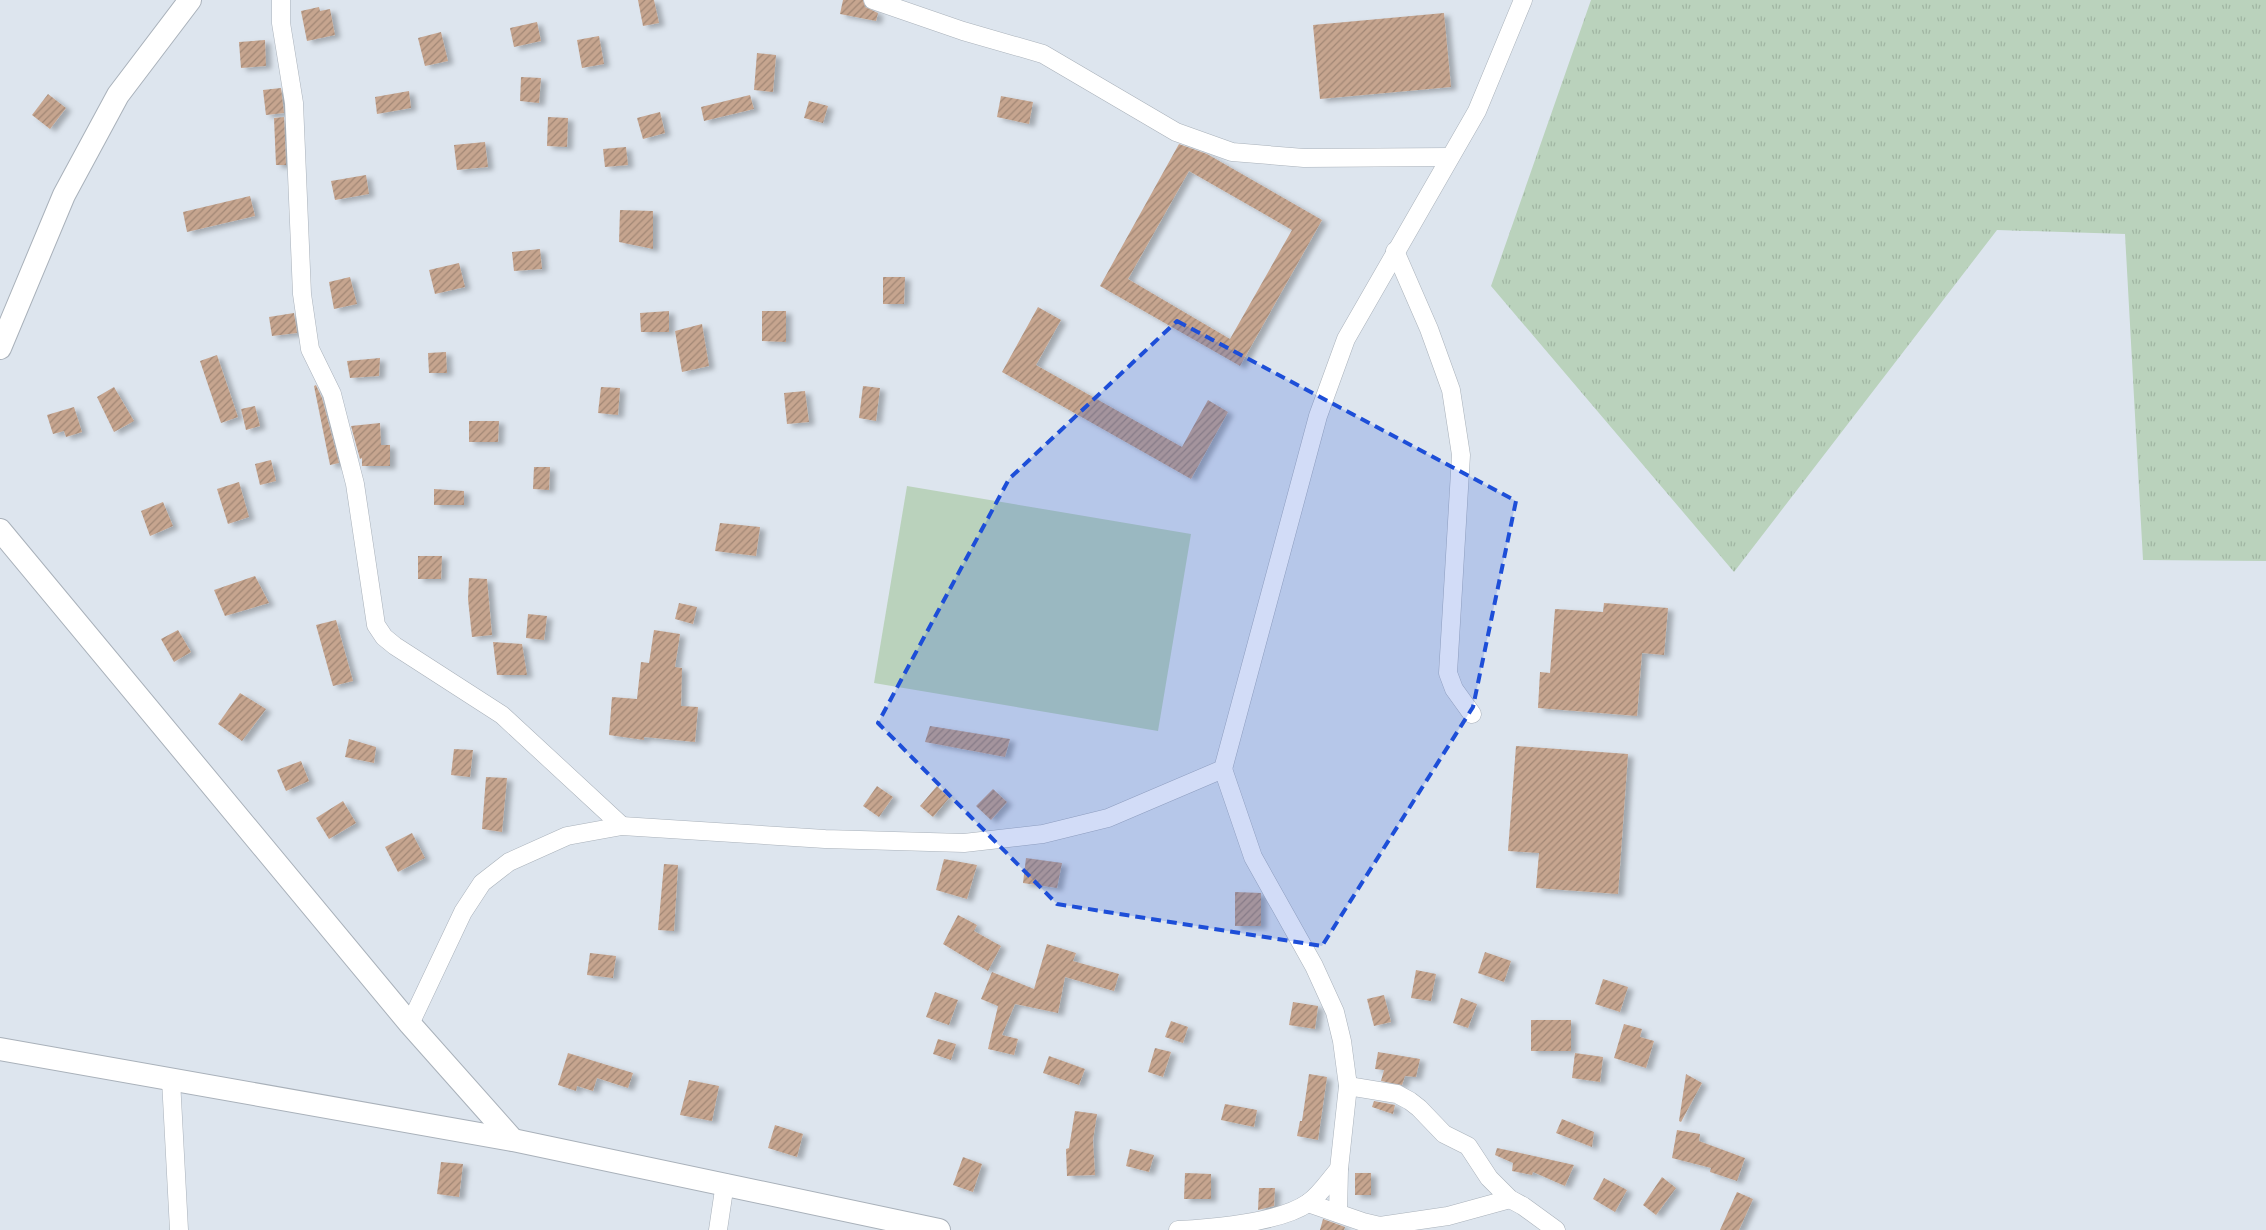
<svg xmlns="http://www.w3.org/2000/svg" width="2266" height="1230" viewBox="0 0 2266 1230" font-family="'PT Serif',serif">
<defs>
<pattern id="grass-tufts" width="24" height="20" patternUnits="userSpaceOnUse" patternTransform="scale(1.25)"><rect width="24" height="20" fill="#bad2bc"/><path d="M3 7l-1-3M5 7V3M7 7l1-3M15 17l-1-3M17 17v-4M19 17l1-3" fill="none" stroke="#a0b5a2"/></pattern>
<pattern id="building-hatch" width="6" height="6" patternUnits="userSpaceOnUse" patternTransform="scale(1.25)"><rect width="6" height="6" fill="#c6a58f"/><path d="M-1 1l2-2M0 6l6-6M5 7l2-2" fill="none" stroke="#a18775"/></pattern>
<filter id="shadow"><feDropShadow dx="5.5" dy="3" stdDeviation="2.5" flood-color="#0004"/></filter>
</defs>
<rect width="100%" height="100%" fill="#dde5ee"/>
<!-- grass -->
<path fill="url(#grass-tufts)" d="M 1591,0 L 2266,0 L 2266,561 L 2143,560 L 2125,234 L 1997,230 L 1734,572 L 1491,286 Z"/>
<!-- garden -->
<path fill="#bad2bc" d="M 907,486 L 1191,534 L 1158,731 L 874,683 Z"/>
<!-- building -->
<g fill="url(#building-hatch)" fill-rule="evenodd" filter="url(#shadow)">
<path d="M 638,0 L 654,0 L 659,23 L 643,26 Z"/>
<path d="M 843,0 L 863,0 L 865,7 L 878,13 L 876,21 L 840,14 Z"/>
<path d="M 319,7 L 320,11 L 330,9 L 335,35 L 307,41 L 301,11 Z"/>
<path d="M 1444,13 L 1451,87 L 1320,99 L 1313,25 Z"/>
<path d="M 537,22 L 541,41 L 514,47 L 510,28 Z"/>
<path d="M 441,32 L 448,61 L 425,66 L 418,38 Z"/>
<path d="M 599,36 L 604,64 L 582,68 L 577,40 Z"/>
<path d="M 265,40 L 266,66 L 241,68 L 239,42 Z"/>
<path d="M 757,53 L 776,55 L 773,92 L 754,90 Z"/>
<path d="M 521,77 L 541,78 L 539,103 L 520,101 Z"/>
<path d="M 281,88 L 284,113 L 266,115 L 263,90 Z"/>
<path d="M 409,91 L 411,108 L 377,114 L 375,97 Z"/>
<path d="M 48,94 L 66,108 L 50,129 L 32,115 Z"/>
<path d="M 750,95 L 754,109 L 704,121 L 701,107 Z"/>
<path d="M 1001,96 L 1033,102 L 1029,124 L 997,117 Z"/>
<path d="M 809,101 L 828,106 L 823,123 L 804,118 Z"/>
<path d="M 660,112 L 665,133 L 643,139 L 637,118 Z"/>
<path d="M 284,117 L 286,165 L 276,165 L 274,118 Z"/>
<path d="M 548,117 L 568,118 L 567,147 L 547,146 Z"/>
<path d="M 485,142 L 488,167 L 457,170 L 454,145 Z"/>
<path d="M 1179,144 L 1207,154 L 1322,220 L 1240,366 L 1100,286 ZM 1189,171 L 1292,230 L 1230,339 L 1128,279 Z"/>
<path d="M 626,147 L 628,165 L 605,167 L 603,149 Z"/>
<path d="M 366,175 L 369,194 L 335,200 L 331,181 Z"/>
<path d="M 250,196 L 255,216 L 187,232 L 183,212 Z"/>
<path d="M 620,210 L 653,211 L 653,249 L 619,242 Z"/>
<path d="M 540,249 L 542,269 L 514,271 L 512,252 Z"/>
<path d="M 459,263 L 465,287 L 435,294 L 429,270 Z"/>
<path d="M 350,277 L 357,304 L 334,309 L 329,282 Z"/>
<path d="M 883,277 L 905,277 L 904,304 L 883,304 Z"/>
<path d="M 1038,307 L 1061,320 L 1036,365 L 1182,447 L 1208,400 L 1228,412 L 1191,479 L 1002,372 Z"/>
<path d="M 669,311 L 669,332 L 641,332 L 640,313 Z"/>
<path d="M 762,311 L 786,311 L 786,342 L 762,341 Z"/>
<path d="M 294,313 L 297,333 L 272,336 L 269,317 Z"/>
<path d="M 702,324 L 709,366 L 682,372 L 675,331 Z"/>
<path d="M 446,352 L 447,373 L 429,373 L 428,353 Z"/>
<path d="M 217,355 L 238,417 L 221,423 L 200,361 Z"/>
<path d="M 380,358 L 379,376 L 350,378 L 347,361 Z"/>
<path d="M 316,385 L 322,398 L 339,463 L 330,465 L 314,386 Z"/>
<path d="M 863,386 L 880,388 L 876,421 L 859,418 Z"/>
<path d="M 114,387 L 134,421 L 114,432 L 97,397 Z"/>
<path d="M 601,387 L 620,388 L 618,415 L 598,413 Z"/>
<path d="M 805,391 L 809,422 L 787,424 L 784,393 Z"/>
<path d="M 255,406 L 260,426 L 246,430 L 241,409 Z"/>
<path d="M 74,407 L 82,432 L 66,437 L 64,431 L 53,434 L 47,415 Z"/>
<path d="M 469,421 L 499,421 L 498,442 L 469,442 Z"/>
<path d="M 380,423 L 381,445 L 390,445 L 390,466 L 362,466 L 362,458 L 360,459 L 351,426 Z"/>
<path d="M 271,460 L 276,481 L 260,485 L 255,464 Z"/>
<path d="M 534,467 L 550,467 L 549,490 L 533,489 Z"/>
<path d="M 239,482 L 249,517 L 228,524 L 217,489 Z"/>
<path d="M 434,489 L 464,491 L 464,505 L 434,505 Z"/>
<path d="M 163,502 L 173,526 L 150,536 L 141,511 Z"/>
<path d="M 720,523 L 760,527 L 756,556 L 715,551 Z"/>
<path d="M 418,556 L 442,556 L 441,579 L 418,579 Z"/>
<path d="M 255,576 L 269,603 L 225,616 L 214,590 Z"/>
<path d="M 469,578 L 487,579 L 492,635 L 472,637 L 468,599 Z"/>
<path d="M 679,603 L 697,607 L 693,624 L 675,619 Z"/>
<path d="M 1604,603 L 1668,608 L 1664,655 L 1642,653 L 1637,716 L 1538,708 L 1540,672 L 1550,673 L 1555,609 L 1603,612 Z"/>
<path d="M 528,614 L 547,616 L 544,640 L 526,638 Z"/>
<path d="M 336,620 L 353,681 L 333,686 L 316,625 Z"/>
<path d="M 178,630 L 191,652 L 174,662 L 161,639 Z"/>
<path d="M 654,630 L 680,634 L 675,667 L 682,668 L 681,706 L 698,707 L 695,742 L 644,737 L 644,740 L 609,735 L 612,697 L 637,699 L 641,662 L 649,663 Z"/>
<path d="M 493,642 L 522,644 L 527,675 L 497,675 Z"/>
<path d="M 240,693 L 266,709 L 242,741 L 218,724 Z"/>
<path d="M 930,726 L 1010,739 L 1005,757 L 925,742 Z"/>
<path d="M 349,739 L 376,747 L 374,763 L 345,757 Z"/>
<path d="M 1516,746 L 1628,754 L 1618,894 L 1536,888 L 1539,853 L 1508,851 Z"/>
<path d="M 454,749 L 473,750 L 470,777 L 451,775 Z"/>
<path d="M 301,761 L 309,781 L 286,791 L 277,770 Z"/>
<path d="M 486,777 L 507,778 L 502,832 L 482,829 Z"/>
<path d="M 877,786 L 893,797 L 879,817 L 863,806 Z"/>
<path d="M 937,786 L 949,798 L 933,817 L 920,806 Z"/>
<path d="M 993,789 L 1007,802 L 991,820 L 976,806 Z"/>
<path d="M 343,801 L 356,823 L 329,839 L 316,818 Z"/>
<path d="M 412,833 L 425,858 L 398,872 L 385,847 Z"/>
<path d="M 1026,858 L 1062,863 L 1057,888 L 1023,883 Z"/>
<path d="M 944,859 L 977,865 L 967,899 L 936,890 Z"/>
<path d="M 664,864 L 678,865 L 674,931 L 658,930 Z"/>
<path d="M 1235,892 L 1261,893 L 1261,926 L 1235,926 Z"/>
<path d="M 958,915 L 977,925 L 974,931 L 1001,946 L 988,971 L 943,944 Z"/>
<path d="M 1047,944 L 1076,953 L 1073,961 L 1119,974 L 1114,991 L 1065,977 L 1058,1013 L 1015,1004 L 1002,1035 L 1018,1039 L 1014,1055 L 988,1049 L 998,1006 L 981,999 L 992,972 L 1034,989 Z"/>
<path d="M 1485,952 L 1511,961 L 1504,982 L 1478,973 Z"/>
<path d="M 590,953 L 616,956 L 613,978 L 587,975 Z"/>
<path d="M 1416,970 L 1436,974 L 1431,1001 L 1411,998 Z"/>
<path d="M 1603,979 L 1628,987 L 1620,1012 L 1595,1004 Z"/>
<path d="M 935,992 L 958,1000 L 949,1025 L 926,1017 Z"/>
<path d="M 1384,995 L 1391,1022 L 1374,1026 L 1367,999 Z"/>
<path d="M 1461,998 L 1477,1004 L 1468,1028 L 1453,1023 Z"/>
<path d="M 1293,1002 L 1318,1006 L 1315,1029 L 1289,1025 Z"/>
<rect x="1531" y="1020" width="40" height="31"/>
<path d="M 1171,1021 L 1188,1027 L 1183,1043 L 1165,1037 Z"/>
<path d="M 1624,1024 L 1642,1029 L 1640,1037 L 1654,1041 L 1646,1068 L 1614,1058 Z"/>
<path d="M 938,1039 L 956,1044 L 951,1060 L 933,1054 Z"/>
<path d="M 1155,1048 L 1171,1052 L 1163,1077 L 1148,1072 Z"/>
<path d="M 1378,1052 L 1420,1059 L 1416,1077 L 1405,1076 L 1402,1085 L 1381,1081 L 1384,1070 L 1375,1069 Z"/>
<path d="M 568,1053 L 633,1073 L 628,1088 L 597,1078 L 593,1091 L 577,1086 L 576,1091 L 558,1085 Z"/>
<path d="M 1575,1053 L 1603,1057 L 1600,1082 L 1572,1078 Z"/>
<path d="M 1049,1056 L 1085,1069 L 1079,1085 L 1043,1073 Z"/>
<path d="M 1309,1074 L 1327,1077 L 1318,1140 L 1297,1136 L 1300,1121 L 1302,1121 Z"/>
<path d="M 1686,1074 L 1702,1083 L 1681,1122 L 1679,1121 Z"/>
<path d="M 689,1080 L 719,1086 L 712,1121 L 680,1115 Z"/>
<path d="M 1374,1101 L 1395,1105 L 1393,1114 L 1372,1107 Z"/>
<path d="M 1225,1104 L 1257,1110 L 1254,1127 L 1221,1120 Z"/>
<path d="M 1075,1111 L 1097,1114 L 1093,1140 L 1095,1175 L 1067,1176 L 1066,1149 L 1069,1148 Z"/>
<path d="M 1562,1119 L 1594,1132 L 1592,1147 L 1556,1133 Z"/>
<path d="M 775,1125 L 803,1134 L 797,1157 L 768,1148 Z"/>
<path d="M 1677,1130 L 1700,1134 L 1699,1141 L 1745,1158 L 1737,1181 L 1710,1172 L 1711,1168 L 1672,1158 Z"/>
<path d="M 1497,1148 L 1516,1152 L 1574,1165 L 1565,1186 L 1533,1172 L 1532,1175 L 1512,1171 L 1513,1163 L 1495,1155 Z"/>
<path d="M 1130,1149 L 1154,1155 L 1149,1172 L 1126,1166 Z"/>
<path d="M 963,1157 L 982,1164 L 973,1192 L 953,1185 Z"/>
<path d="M 441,1162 L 463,1164 L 459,1197 L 437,1194 Z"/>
<path d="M 1185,1173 L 1211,1174 L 1211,1199 L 1184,1199 Z"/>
<rect x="1355" y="1173" width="16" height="22"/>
<path d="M 1662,1177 L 1676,1188 L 1656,1215 L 1643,1205 Z"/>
<path d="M 1604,1178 L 1627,1190 L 1615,1212 L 1593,1199 Z"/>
<path d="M 1259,1188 L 1275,1188 L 1274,1206 L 1258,1210 Z"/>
<path d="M 1737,1192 L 1753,1199 L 1739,1230 L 1720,1230 Z"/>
<path d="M 1323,1219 L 1345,1227 L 1344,1230 L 1320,1230 Z"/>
</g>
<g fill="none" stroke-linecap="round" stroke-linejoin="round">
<!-- minor casing -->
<g stroke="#a9b1ba" stroke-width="19">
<g id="minor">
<path d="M 281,0 L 281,23 L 294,103 L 302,294 L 310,349 L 332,394 L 355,484 L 376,625 L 384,637 L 395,646 L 502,715 L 622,826"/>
<path d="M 873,0 L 963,31 L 1043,54 L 1176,132 L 1232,152 L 1304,158 L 1450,157"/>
<path d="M 1395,251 L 1429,329 L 1451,390 L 1461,455 L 1448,673 L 1454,689 L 1472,714"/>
<path d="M 1223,769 L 1253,857 L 1314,966 L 1335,1012 L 1342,1041 L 1348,1086 L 1339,1169 L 1338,1213"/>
<path d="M 410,1024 L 463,912 L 482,883 L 509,862 L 567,836 L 622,826 L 825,839 L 964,843 L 1043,834 L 1108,818 L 1223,769 L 1318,416 L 1346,339 L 1477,111 L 1523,0"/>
<path d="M 171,1080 L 179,1230"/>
<path d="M 1348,1086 L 1397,1094 L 1410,1101 L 1419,1108 L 1444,1134 L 1468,1146 L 1489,1178 L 1510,1199 L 1523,1206 L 1556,1230"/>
<path d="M 1308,1203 L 1363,1222 L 1380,1226 L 1448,1216 L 1510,1199"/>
<path d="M 718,1230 L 725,1183"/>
<path d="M 1178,1230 C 1213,1228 1279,1223 1308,1203 C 1320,1195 1330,1179 1339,1169"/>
</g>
</g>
<!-- tertiary casing -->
<g stroke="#a9b1ba" stroke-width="24">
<g id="tertiary">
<path d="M 0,348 L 64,195 L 118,95 L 190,0"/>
<path d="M 0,530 L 410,1024 L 513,1140"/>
<path d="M 0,1049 L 513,1140 L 939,1230"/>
</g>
</g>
<!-- minor -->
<use href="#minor" stroke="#fff" stroke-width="18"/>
<!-- tertiary -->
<use href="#tertiary" stroke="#fff" stroke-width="22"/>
</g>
<!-- marked area -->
<path fill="#1d4ed8" fill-opacity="0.2" stroke="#1d4ed8" stroke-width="4" stroke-dasharray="10 6" stroke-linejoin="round" d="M 1177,321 L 1516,501 L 1473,707 L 1322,946 L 1057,904 L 878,723 L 1009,479 Z"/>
</svg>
